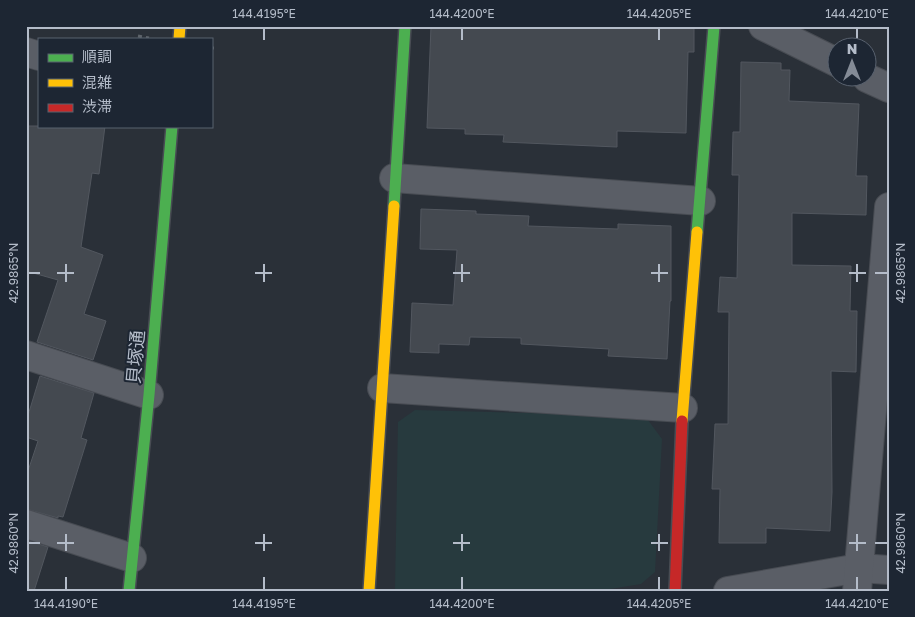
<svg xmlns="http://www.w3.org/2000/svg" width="915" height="617" viewBox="0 0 915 617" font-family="'Golos Text','Noto Sans JP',sans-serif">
<rect width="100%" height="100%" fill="#2a3038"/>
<!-- green -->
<path fill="#273a3e" d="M 415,410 L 645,416 L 662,439 L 655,572 L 641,584 L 598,591 L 395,591 L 398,422 Z"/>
<!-- building -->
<g fill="#444950" stroke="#52575f">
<path d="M 431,26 L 694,26 L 694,52 L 688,52 L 686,133 L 617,131 L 617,147 L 503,142 L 504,135 L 465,134 L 465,129 L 427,128 Z"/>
<path d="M 741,62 L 781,63 L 781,70 L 790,70 L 789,101 L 859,104 L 856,176 L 867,176 L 866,215 L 792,213 L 792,265 L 851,266 L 850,311 L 857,311 L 856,372 L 831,371 L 832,492 L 830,531 L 766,528 L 766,543 L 719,543 L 720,489 L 712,489 L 715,424 L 728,424 L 729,312 L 718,312 L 720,277 L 737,278 L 739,175 L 732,175 L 733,132 L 740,132 Z"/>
<path d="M 26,126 L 105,126 L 99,174 L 92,173 L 81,247 L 103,255 L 84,314 L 106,321 L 93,360 L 37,342 L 58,280 L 26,271 Z"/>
<path d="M 421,209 L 476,211 L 476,214 L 529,216 L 528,226 L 618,229 L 618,224 L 671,226 L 671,301 L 670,301 L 667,359 L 608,356 L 609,349 L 521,344 L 521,338 L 470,337 L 469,345 L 439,344 L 439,353 L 410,352 L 412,303 L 453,305 L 457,250 L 420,249 Z"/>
<path d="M 40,376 L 94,393 L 81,438 L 87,440 L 63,517 L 58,516 L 58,518 L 26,509 L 26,477 L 38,441 L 26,437 L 26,422 Z"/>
<path d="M 26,540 L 48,547 L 34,591 L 26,591 Z"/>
</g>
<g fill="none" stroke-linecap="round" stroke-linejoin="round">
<!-- street casing -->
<g stroke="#484c53" stroke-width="30">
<g id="street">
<path d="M 763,26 L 838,63"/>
<path d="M 26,52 L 39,56"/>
<path d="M 867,78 L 889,88"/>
<path d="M 394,178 L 701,201"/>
<path d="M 26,355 L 149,395"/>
<path d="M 382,388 L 683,408"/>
<path d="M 26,524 L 132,558"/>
<path d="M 728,591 L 859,568 L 889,570"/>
<path d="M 857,591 L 889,207"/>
</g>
</g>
<!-- fast casing -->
<g stroke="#484c53" stroke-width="14">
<g id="fast">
<path d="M 394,206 L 405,26"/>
<path d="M 697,232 L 714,26"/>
<path d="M 129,591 L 149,395 L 172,126"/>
</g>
</g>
<!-- slow casing -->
<g stroke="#484c53" stroke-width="14">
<g id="slow">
<path d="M 179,39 L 180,26"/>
<path d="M 682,421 L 697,232"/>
<path d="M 369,591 L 394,206"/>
</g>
</g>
<!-- jam casing -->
<g stroke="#484c53" stroke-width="14">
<path id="jam" d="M 675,591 L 682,421"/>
</g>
<!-- path -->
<g stroke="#5d636a" stroke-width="3" stroke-dasharray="4 4" stroke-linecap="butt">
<path d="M 138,36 L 149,38"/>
<path d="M 211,48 L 214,48"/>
</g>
<!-- street -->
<use href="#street" stroke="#5a5e66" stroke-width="28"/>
<!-- fast -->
<use href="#fast" stroke="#4caf50" stroke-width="11"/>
<!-- slow -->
<use href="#slow" stroke="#ffc107" stroke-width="11"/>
<!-- jam -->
<use href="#jam" stroke="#c62828" stroke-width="11"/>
</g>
<!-- ticks -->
<path fill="none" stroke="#b4bcc9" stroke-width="2" d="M 264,28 L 264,40M 462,28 L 462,40M 659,28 L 659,40M 857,28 L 857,40M 66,264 L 66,282M 264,264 L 264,282M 462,264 L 462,282M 659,264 L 659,282M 857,264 L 857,282M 28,273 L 40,273M 57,273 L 74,273M 255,273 L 272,273M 453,273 L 470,273M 651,273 L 668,273M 849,273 L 866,273M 875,273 L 888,273M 66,534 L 66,551M 264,534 L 264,551M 462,534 L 462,551M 659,534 L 659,551M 857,534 L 857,551M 28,543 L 40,543M 57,543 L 74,543M 255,543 L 272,543M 453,543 L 470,543M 651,543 L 668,543M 849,543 L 866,543M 875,543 L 888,543M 66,577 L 66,590M 264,577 L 264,590M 462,577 L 462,590M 659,577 L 659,590M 857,577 L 857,590"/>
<g text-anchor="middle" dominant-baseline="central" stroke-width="4" stroke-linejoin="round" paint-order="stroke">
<!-- street labels -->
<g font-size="18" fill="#b4bcc9" stroke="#1d2633">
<text transform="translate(135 357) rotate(-85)">貝塚通</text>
</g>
</g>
<!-- border -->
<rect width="915" height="617" fill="none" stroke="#1d2633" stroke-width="55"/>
<!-- legend -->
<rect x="38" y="38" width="175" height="90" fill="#1d2633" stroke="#59626f"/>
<rect x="48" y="54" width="25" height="8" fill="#4caf50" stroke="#59626f"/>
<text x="82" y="62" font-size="15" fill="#b4bcc9">順調</text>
<rect x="48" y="79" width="25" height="8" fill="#ffc107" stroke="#59626f"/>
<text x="82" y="88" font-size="15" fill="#b4bcc9">混雑</text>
<rect x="48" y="104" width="25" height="8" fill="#c62828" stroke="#59626f"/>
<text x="82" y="112" font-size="15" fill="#b4bcc9">渋滞</text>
<!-- north arrow -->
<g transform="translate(852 62)"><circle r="24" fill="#1d2633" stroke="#59626f"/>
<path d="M0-4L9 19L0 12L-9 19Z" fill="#848b96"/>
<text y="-8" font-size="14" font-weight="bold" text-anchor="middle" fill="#b4bcc9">N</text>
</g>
<rect x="28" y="28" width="860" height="562" fill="none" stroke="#b4bcc9" stroke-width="2"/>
<g font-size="12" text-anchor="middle" fill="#b4bcc9">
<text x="264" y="18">144.4195°E</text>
<text x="462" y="18">144.4200°E</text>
<text x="659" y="18">144.4205°E</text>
<text x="857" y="18">144.4210°E</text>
<text transform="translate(14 273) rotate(-90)" y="4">42.9865°N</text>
<text transform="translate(901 273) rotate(-90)" y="4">42.9865°N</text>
<text transform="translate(14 543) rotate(-90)" y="4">42.9860°N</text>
<text transform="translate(901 543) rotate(-90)" y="4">42.9860°N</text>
<text x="66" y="608">144.4190°E</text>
<text x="264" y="608">144.4195°E</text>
<text x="462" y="608">144.4200°E</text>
<text x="659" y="608">144.4205°E</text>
<text x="857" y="608">144.4210°E</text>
</g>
</svg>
